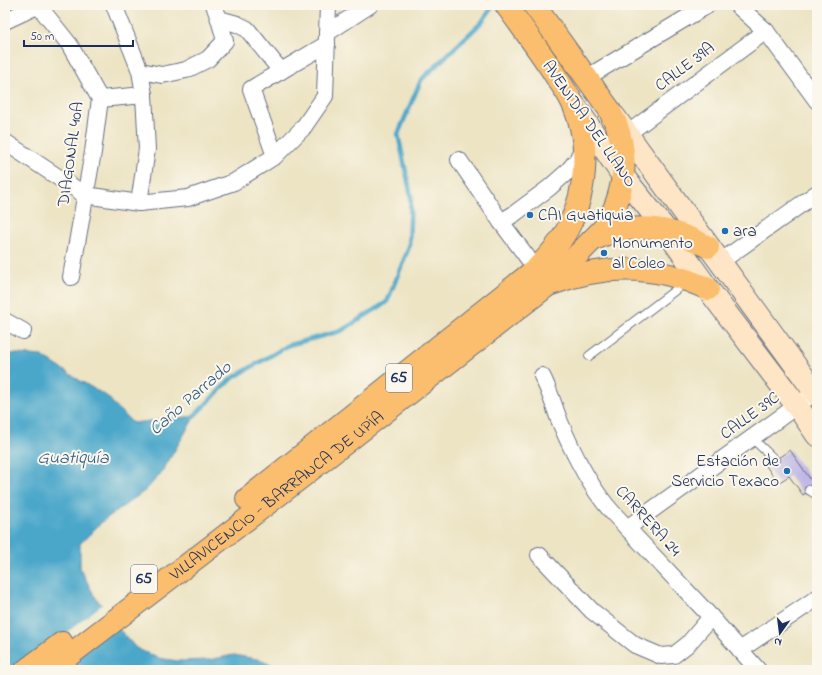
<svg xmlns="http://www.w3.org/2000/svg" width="822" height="675" viewBox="0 0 822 675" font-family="'Indie Flower',sans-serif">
<rect width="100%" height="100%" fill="#fbf7ec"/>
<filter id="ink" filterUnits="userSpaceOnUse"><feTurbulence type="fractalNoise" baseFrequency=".025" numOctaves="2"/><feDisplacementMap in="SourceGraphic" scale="8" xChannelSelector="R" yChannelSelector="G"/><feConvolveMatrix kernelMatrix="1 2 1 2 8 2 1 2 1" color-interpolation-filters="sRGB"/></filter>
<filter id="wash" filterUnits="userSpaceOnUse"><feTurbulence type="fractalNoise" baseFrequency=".012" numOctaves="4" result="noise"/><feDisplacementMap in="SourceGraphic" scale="16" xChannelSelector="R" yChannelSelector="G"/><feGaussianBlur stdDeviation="0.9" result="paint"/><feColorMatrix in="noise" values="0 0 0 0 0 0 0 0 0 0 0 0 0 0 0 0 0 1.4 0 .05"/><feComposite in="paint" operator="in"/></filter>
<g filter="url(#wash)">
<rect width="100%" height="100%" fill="#ede4c4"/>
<!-- water -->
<path fill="#4ca7ca" stroke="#346b94" d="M 5,353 L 42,356 L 79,380 L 108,397 L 116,407 L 133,423 L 195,416 L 162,472 L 146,490 L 104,520 L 80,544 L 80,568 L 94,595 L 119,629 L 136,648 L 158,658 L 178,661 L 208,660 L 234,655 L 262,660 L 284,670 L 5,670 Z"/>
<!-- pier -->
<path fill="#ede4c4" d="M 103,604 L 118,624 L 19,670 Z"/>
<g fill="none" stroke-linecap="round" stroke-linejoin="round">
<!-- stream -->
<path stroke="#4ca7ca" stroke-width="4.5" d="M 192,418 L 231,379 L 289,345 L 341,331 L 387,302 L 409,247 L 411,196 L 398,134 L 421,80 L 481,23 L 494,5"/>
</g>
<g id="blocks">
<!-- building -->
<path fill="#beb6e5" d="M 790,450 L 815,486 L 803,495 L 789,476 L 778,483 L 766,466 Z"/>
</g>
</g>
<g filter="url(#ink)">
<use href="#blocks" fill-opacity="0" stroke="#646e82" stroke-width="1"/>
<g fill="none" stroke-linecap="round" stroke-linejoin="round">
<!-- service casing -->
<g stroke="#646e82" stroke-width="10">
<g id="service">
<path d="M 589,356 L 686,282"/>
<path d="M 752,438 L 775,460"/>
<path d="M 809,490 L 817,495"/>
</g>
</g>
<!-- minor casing -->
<g stroke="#646e82" stroke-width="18">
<g id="minor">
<path d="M 38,5 L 69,44 L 100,99 L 93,152 L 71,277"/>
<path d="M 114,5 L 140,71 L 144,95 L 147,149 L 139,203"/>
<path d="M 737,5 L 766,31 L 817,101"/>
<path d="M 219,19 L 237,24 L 247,29 L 281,71"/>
<path d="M 5,21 L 39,5"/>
<path d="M 327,33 L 370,5"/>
<path d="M 140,71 L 162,75 L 186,70 L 208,59 L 225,41 L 219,19 L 214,5"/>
<path d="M 586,77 L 591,75 L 708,5"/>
<path d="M 100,99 L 144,95"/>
<path d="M 627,134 L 766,31"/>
<path d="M 5,142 L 85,195 L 139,203 L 188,198 L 234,182 L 275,156 L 303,128 L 325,96 L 328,5"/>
<path d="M 275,156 L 251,89 L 281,71 L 327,44"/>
<path d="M 459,160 L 501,222 L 536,269"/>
<path d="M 501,222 L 514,214 L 549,188 L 567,172 L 577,160 L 583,147"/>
<path d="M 720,262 L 817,193"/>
<path d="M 5,321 L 23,331"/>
<path d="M 542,376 C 550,391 554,407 560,422 C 573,453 590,488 613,513 L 711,617 L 758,670"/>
<path d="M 627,528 L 806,399"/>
<path d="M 539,555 L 592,611 L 635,645 L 661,656 L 674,655 L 688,644 L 711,617"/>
<path d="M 740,650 L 817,598"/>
</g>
</g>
<!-- secondary casing -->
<g stroke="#646e82" stroke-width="24">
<g id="secondary">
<path d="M 575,106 L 623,176 L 666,230 L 708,289 L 797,406 L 817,435"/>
<path d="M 614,116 L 817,395"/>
</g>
</g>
<!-- trunk casing -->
<g stroke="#646e82" stroke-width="24">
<g id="trunk">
<path d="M 592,240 C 599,237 606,234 612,232 C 647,223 678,230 708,247"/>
<path d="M 551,284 C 603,264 657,264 708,289"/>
<path d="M 247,499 L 536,269 C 548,257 560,244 568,228 C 588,189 591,138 570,98 C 565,89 558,80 552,70 C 537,48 522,27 506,5"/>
<path d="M 26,670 L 62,643"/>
<path id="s1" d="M 50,670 L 272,500 L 548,285 L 605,227 C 624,195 629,161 617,126 C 615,120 611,115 609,109 L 534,5"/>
</g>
</g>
<!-- service -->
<use href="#service" stroke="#fff" stroke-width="8"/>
<!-- minor -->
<use href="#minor" stroke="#fff" stroke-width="16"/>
<!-- secondary -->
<use href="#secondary" stroke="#fde5c5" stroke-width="22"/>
<!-- trunk -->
<use href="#trunk" stroke="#fbbe6e" stroke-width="22"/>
</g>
</g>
<!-- markers -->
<g fill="#1f6fb2" stroke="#fbf7ec" stroke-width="1.5">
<circle cx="530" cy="215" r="4"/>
<circle cx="725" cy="231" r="4"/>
<circle cx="604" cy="253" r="4"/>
<circle cx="787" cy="471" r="4"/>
</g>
<g text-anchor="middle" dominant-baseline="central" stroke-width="4" stroke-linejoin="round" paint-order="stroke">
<!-- shield labels -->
<g fill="#fbf7ec" stroke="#5e6b89" stroke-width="1">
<rect x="386" y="364" width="26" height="28" rx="3"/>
<rect x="131" y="565" width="26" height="28" rx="3"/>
</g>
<g font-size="16" font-weight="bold" fill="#1b2f5e">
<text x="399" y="378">65</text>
<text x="144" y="579">65</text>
</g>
<!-- street labels -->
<g font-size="17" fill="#1b2f5e" stroke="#fbf7ec">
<text transform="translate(685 67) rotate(-37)">CALLE 39A</text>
<text transform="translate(589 124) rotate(55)">AVENIDA DEL LLANO</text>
<text transform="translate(71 154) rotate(-82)">DIAGONAL 40A</text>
<text transform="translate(750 416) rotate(-36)">CALLE 39C</text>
<text stroke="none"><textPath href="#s1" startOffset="286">VILLAVICENCIO - BARRANCA DE UPÍA</textPath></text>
<text transform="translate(648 521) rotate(48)">CARRERA 24</text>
</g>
<!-- poi labels -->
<g font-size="17" fill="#1b2f5e" stroke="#fbf7ec" text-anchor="start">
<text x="538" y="215">CAI Guatiquia</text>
<text x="733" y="231">ara</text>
<text x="612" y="243">Monumento<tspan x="612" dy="20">al Coleo</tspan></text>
<text x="779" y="461" text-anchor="end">Estación de<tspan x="779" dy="20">Servicio Texaco</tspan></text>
</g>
<!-- water labels -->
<g font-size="18" font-style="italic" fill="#2c5984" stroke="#fbf7ec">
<text transform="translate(191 399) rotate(-41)">Caño Parrado</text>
<text x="73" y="459">Guatiquía</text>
</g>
</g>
<!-- margin -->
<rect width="822" height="675" fill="none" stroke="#fbf7ec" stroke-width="20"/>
<!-- north arrow -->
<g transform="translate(780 633) rotate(194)" stroke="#fbf7ec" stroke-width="3" paint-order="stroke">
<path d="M0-3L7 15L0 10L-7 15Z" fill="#1b2f5e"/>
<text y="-6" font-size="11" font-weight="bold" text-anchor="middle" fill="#1b2f5e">N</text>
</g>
<!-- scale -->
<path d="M24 40v6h109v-6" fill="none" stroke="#1b2f5e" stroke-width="2"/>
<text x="30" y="40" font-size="12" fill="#1b2f5e" stroke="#fbf7ec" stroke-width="3" paint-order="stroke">50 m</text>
</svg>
